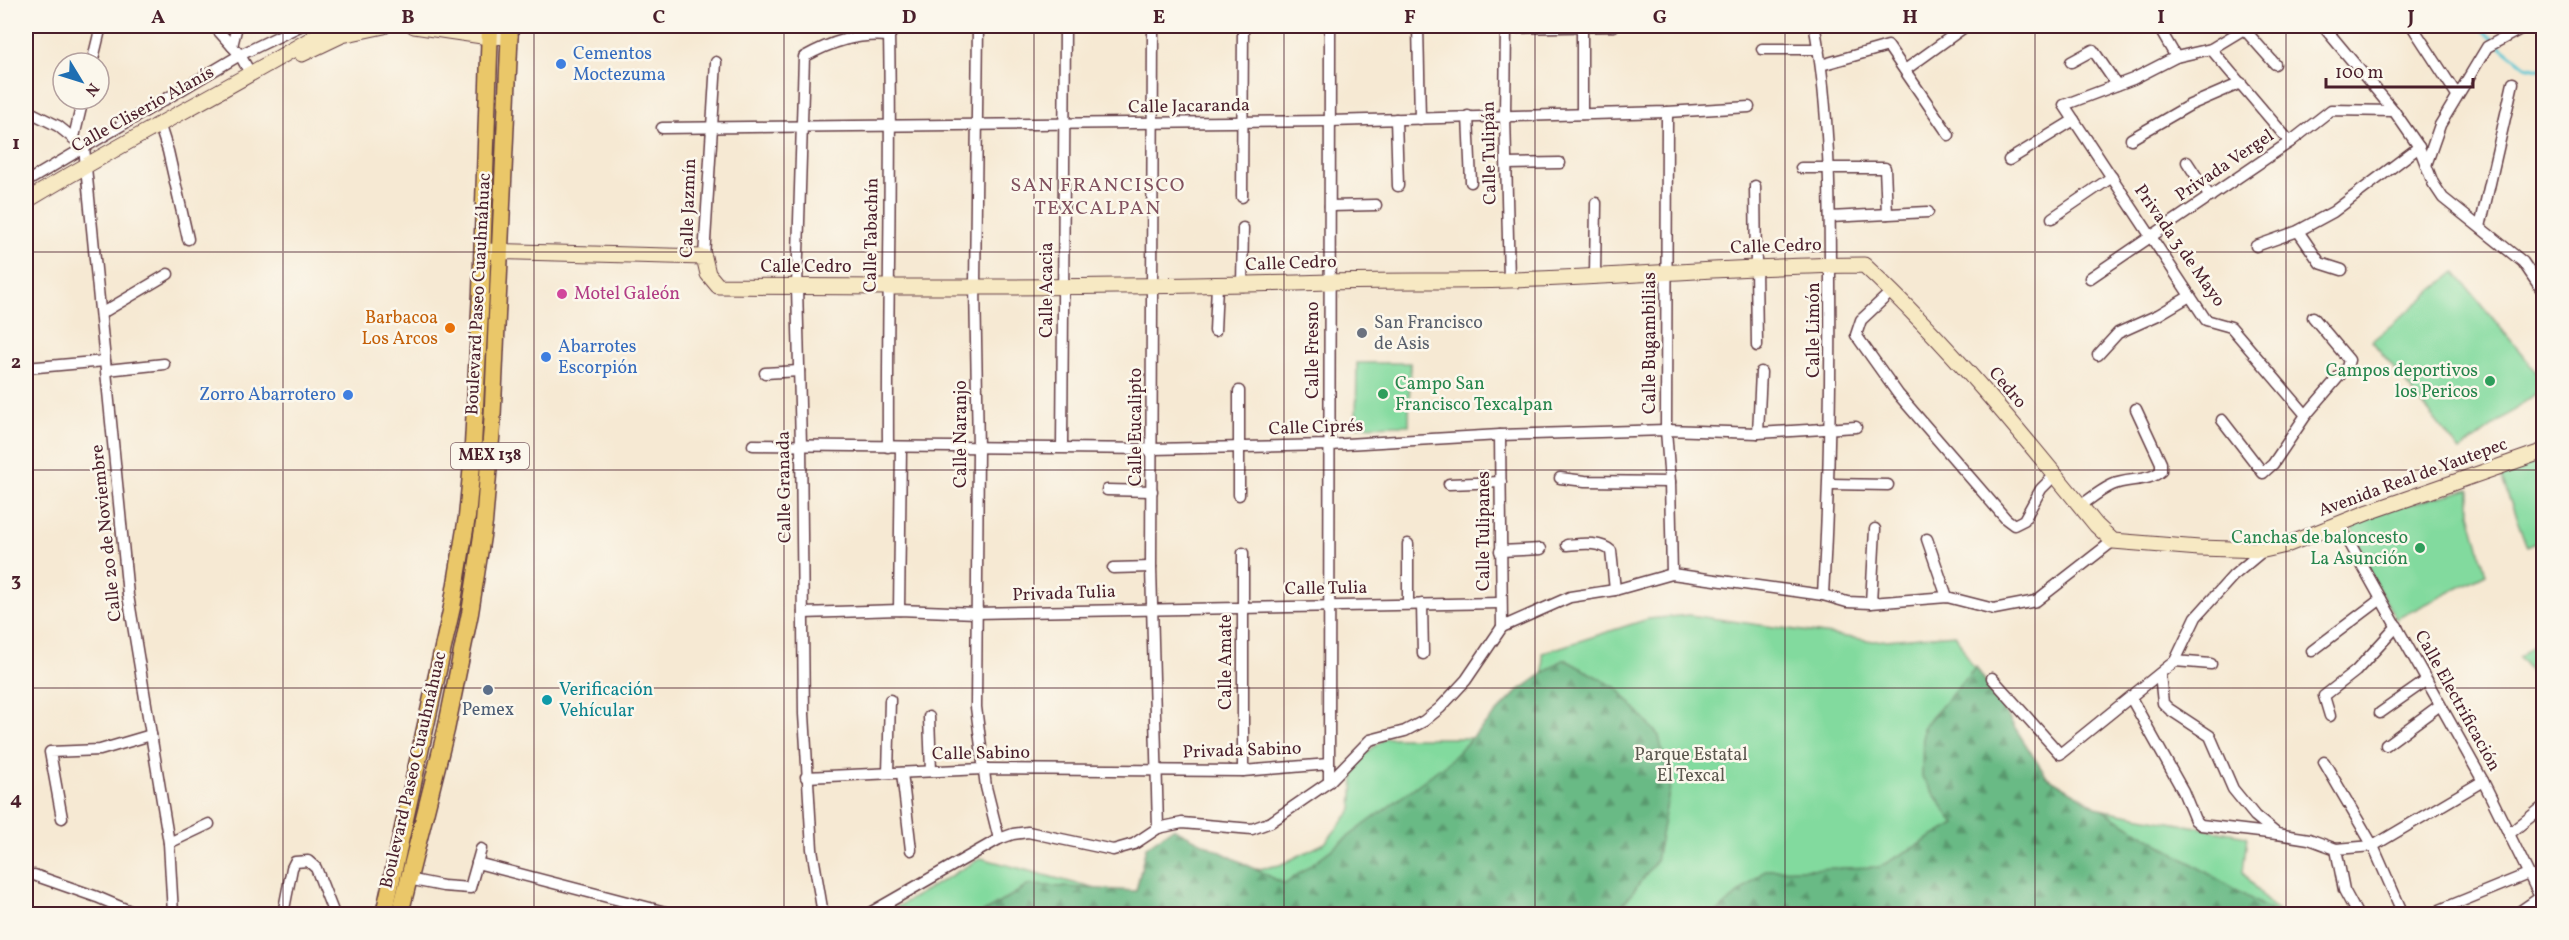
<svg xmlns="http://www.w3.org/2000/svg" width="2569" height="940" viewBox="0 0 2569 940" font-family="Vollkorn,serif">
<defs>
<pattern id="forest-firs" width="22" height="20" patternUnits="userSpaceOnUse" patternTransform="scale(1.5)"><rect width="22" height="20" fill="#69ba85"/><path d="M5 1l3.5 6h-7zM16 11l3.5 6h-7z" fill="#58976d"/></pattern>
</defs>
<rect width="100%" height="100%" fill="#fbf7ec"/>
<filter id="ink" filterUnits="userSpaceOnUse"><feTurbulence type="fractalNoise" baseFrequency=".0167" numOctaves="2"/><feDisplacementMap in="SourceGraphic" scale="12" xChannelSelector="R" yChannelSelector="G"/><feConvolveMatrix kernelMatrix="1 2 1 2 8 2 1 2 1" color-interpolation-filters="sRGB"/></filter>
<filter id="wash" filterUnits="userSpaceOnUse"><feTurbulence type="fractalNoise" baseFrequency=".008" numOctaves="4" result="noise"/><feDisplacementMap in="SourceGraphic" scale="24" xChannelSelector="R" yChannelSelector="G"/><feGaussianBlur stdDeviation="1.35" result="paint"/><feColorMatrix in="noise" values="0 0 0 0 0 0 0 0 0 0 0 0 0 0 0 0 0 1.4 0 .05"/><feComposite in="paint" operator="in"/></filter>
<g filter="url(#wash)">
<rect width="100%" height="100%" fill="#f6e9d3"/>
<!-- green -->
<g fill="#82da9e" stroke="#667c64" stroke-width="1.5">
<path d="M 2455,272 L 2544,381 L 2543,388 L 2460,451 L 2372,341 Z"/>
<path d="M 1357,363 L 1410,363 L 1409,425 L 1356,426 Z"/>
<path d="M 2543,459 L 2543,540 L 2527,547 L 2501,476 Z"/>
<path d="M 2470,489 L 2470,513 L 2486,574 L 2396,619 L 2369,572 L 2351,523 L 2395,508 Z"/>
<path d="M 1689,615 L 1874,641 L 1955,634 L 2029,769 L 2076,805 L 2247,836 L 2243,872 L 2272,907 L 2282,914 L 885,914 L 981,858 L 1118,895 L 1280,865 L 1325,843 L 1352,810 L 1355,762 L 1385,738 L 1481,738 L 1547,708 L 1542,653 L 1648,619 Z"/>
<path d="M 2543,637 L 2543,687 L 2519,657 Z"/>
</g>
<!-- forest -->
<g fill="url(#forest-firs)" stroke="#5a6c58" stroke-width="1.5">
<path d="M 1564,659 L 1617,688 L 1659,736 L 1670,787 L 1656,861 L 1616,914 L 980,914 L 1029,885 L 1136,891 L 1146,847 L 1173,828 L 1285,884 L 1447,763 L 1518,691 Z"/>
<path d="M 1976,667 L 2046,776 L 2276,914 L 1715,914 L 1765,870 L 1879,867 L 1955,824 L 1922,777 L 1923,727 Z"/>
</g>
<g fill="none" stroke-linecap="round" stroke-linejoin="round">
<!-- stream -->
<g stroke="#5cc7d5" stroke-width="3">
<path d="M 2477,26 L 2494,40"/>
<path d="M 2499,45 L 2525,66 L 2544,70"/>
<path d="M 2544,233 L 2537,248 L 2544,259"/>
</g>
</g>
</g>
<g filter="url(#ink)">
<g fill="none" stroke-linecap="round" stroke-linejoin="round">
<!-- street casing -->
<g stroke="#643d44" stroke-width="13">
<g id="street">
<path d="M 214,26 L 240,55 L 250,73"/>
<path d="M 978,26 L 975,286 L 978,448 L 976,707 L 986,787 L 999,839"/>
<path d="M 1153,26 L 1151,567 L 1158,828"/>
<path d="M 1418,26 L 1420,119"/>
<path d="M 1506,26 L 1505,115 L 1509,280"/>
<path d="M 2158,26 L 2176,57"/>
<path d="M 2323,26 L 2394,111 L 2419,147 L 2433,183 L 2443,198 L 2523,262 L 2544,293"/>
<path d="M 2412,26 L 2457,95"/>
<path d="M 1582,27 L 1582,114"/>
<path d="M 1506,28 L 1614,26"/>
<path d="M 1815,29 C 1830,113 1830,200 1830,285 C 1831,389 1829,492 1823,595"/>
<path d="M 232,46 L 237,26"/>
<path d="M 1762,49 L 1819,49"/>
<path d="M 2211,49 L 2290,142"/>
<path d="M 2071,62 L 2093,50 L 2117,85"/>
<path d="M 92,63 L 101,26"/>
<path d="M 2275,64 L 2244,29 L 2211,49 L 2176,57 L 2133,79 L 2064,105 L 2206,320 L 2231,327 L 2306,415"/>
<path d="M 1821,65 L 1888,46 L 1949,135"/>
<path d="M 1905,70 L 1966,26"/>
<path d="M 26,110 L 58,126 L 84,147 L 128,595 L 169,843 L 173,914"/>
<path d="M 1667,112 L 1666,430 L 1670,482 L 1672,574"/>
<path d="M 1468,116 L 1471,182"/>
<path d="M 1396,119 L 1398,186"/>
<path d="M 159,123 L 168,151 L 188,239"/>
<path d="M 662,128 L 1330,121 L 1667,112 L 1749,107"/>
<path d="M 74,137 L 83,99"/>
<path d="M 2131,139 L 2190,105 L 2241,83"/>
<path d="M 2009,160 L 2074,120"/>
<path d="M 2187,162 L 2210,197"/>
<path d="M 1507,164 L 1560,163"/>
<path d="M 2426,165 L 2440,125 L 2487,47 L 2526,26"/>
<path d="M 1801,168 L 1885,168 L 1887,214"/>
<path d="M 26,182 L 240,55 L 300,26"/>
<path d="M 1755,186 L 1757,346"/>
<path d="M 1242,197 L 1243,26"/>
<path d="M 1330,206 L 1376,205"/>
<path d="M 1830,217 L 1928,212"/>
<path d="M 2052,218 L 2112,177"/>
<path d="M 2480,227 L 2513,83"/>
<path d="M 2298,231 L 2320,263 L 2342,270"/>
<path d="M 2256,246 L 2298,231 L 2333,212 L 2419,147"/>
<path d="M 704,257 L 716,62"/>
<path d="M 1595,275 L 1596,203"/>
<path d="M 2090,278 L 2290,142 L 2331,110 L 2394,111"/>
<path d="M 1242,286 L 1243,228"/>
<path d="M 1892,291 L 1861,320 L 1856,335 L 1898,394 L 2006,519 L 2014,525 L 2024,520 L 2041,489 L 2055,475"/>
<path d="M 102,313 L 168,274"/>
<path d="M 1215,331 L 1217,285"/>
<path d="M 2098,355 L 2118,333 L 2158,315 L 2190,296"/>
<path d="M 26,368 L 105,361"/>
<path d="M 107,370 L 164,364"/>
<path d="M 765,373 L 799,371"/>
<path d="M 1239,391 L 1239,495"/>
<path d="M 2222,420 L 2263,473 L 2273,464 L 2306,415 L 2347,367 L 2349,360 L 2313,317"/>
<path d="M 1758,433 L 1761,372"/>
<path d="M 1500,435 L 1502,627"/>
<path d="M 753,445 L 1153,449 L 1329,445 L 1500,435 L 1666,430 L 1758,433 L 1856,427"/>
<path d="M 888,447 C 887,310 892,173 889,36 L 897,26"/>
<path d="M 1062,447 L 1065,26"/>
<path d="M 1560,478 L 1585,481 L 1670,482"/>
<path d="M 1449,484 L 1501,482"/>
<path d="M 1830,484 L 1888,485"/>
<path d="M 1107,490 L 1152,491"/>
<path d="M 2080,506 C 2090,499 2101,490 2112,485 C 2127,478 2149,482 2161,471 L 2161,463 L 2136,409"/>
<path d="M 2339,524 L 2483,781 L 2544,905"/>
<path d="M 1927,539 L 1947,597"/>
<path d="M 1567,545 C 1581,544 1600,541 1611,551 L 1615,590"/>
<path d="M 1500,551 L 1541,549"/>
<path d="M 1243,553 L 1243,771"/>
<path d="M 1113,568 L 1151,567"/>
<path d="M 1871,603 L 1875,529"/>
<path d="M 1408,604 L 1408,544"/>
<path d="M 1422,604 L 1423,654"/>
<path d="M 899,610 L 901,447"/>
<path d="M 803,613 L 899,610 L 976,613 L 1500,603"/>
<path d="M 2312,651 L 2381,599"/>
<path d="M 2175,661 L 2211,664"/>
<path d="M 2160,674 L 2163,703 L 2169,709 L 2210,736 L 2233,789 L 2255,816 L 2277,834 L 2309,839 L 2336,849 L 2344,890 L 2357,914"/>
<path d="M 1992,678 L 2060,754 L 2175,661 L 2196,617 L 2233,576 L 2264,550"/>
<path d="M 2131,698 L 2183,791 L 2195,820 L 2201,825 L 2277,834"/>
<path d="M 2380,713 L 2427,680"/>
<path d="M 2330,716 L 2324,696 L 2356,671 L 2397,626"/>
<path d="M 929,717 L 931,771"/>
<path d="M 2386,745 L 2440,705"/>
<path d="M 2324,762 L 2373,846 L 2403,914"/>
<path d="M 888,773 L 890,700"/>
<path d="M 902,773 L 911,850"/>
<path d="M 806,777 L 983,769 L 1243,771 L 1329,764"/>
<path d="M 1329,782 L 1330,26"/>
<path d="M 62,818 L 50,752 L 100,750 L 151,735"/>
<path d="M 2509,834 L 2544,806"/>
<path d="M 169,843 L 209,824"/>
<path d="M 2336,849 L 2373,846 L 2483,781"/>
<path d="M 477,863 L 673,914"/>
<path d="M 34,875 L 97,897 L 137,914"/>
<path d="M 408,879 L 443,886 L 470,888 L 481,849"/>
<path d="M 2440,910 L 2528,874"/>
<path d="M 283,914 L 292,868 L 295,862 L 308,861 L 316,868 L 334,914"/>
<path d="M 823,914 L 812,849 L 804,714 L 801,445 L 797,287 L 804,57 C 831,42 857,33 889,36"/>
<path d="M 868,914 L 999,839 L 1013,834 L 1028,832 L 1113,850 L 1134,844 L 1158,828 L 1182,823 L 1252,829 L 1271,822 L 1329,782 L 1370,740 L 1405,731 L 1424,721 L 1440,708 L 1466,680 L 1502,627 L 1570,597 L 1615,590 L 1672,574 L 1823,595 L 1847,602 L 1871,603 L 1947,597 L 1994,609 L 2036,601 L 2113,541"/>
<path d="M 2516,914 L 2539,898"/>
</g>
</g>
<!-- secondary casing -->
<g stroke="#643d44" stroke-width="17">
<g id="secondary">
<path d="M 414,26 L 489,37 L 510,36"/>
<path d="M 302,54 L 342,35 L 384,26"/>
<path d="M 26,201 C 126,140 232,87 333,26"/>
<path d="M 482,251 L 704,257 L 708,274 L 718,286 C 922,288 1125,288 1329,282 C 1388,280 1448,282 1508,280 C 1627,277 1745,265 1864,265 C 1949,344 2023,435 2096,525 L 2113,541 L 2199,548 L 2264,550 L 2286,545 L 2369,512 L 2544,451"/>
</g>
</g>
<!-- primary casing -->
<g stroke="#643d44" stroke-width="19">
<g id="primary">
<path d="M 384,914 L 452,607 L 467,517 L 472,464 L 481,291 L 490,26"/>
<path d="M 400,914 L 446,730 L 470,613 L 484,523 L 492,427 L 510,26"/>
</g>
</g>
<!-- street -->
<use href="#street" stroke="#fff" stroke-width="10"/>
<!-- secondary -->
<use href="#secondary" stroke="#f7e9c3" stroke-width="15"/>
<!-- primary -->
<use href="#primary" stroke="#eac769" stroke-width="16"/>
</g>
</g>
<!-- grid -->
<path fill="none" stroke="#4a1f2b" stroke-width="1.5" stroke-opacity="0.55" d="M 283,26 L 283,914M 534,26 L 534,914M 784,26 L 784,914M 1034,26 L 1034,914M 1284,26 L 1284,914M 1535,26 L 1535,914M 1785,26 L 1785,914M 2035,26 L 2035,914M 2286,26 L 2286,914M 26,252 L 2544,252M 26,470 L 2544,470M 26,688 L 2544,688"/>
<!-- markers -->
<g fill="#3f7fe0" stroke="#fbf7ec" stroke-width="2">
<circle cx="561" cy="64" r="6"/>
<circle cx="546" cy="357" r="6"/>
<circle cx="348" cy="395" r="6"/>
</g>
<circle fill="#d1479c" stroke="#fbf7ec" stroke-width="2" cx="562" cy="294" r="6"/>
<circle fill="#e8710a" stroke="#fbf7ec" stroke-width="2" cx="450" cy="328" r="6"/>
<circle fill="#6b7280" stroke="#fbf7ec" stroke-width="2" cx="1362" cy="333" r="6"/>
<g fill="#2e9e5b" stroke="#fbf7ec" stroke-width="2">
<circle cx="2490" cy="381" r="6"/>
<circle cx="1383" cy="394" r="6"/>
<circle cx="2420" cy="548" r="6"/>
</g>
<circle fill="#5c6f8a" stroke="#fbf7ec" stroke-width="2" cx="488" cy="690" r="6"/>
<circle fill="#0f9aa8" stroke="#fbf7ec" stroke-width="2" cx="547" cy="700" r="6"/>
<g text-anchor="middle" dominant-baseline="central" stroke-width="5" stroke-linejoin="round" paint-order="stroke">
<!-- shield labels -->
<rect fill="#fbf7ec" stroke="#7f6065" stroke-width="1.5" x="451" y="443" width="78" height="26" rx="4.5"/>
<g font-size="16" font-weight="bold" fill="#4a1f2b">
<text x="490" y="456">MEX 138</text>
</g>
<!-- shop labels -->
<g font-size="18" fill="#366cbe" stroke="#fbf7ec" text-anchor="start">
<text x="573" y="54">Cementos<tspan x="573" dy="21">Moctezuma</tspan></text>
<text x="558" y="347">Abarrotes<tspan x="558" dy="21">Escorpión</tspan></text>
<text x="336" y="395" text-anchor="end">Zorro Abarrotero</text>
</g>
<!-- street labels -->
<g font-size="18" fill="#4a1f2b" stroke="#fbf7ec">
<text transform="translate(1189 107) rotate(-1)">Calle Jacaranda</text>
<text transform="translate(143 110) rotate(-29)">Calle Cliserio Alanís</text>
<text transform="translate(1490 153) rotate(-91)">Calle Tulipán</text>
<text transform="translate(2225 166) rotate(-34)">Privada Vergel</text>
<text transform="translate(689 208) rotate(-88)">Calle Jazmín</text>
<text transform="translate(872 235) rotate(-89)">Calle Tabachín</text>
<text transform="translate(2179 246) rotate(55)">Privada 3 de Mayo</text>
<text transform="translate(1776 247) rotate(-2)">Calle Cedro</text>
<text transform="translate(1291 264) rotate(-2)">Calle Cedro</text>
<text x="806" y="267">Calle Cedro</text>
<text transform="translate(1047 290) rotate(-90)">Calle Acacia</text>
<text transform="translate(479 294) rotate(-87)">Boulevard Paseo Cuauhnáhuac</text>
<text transform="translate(1814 330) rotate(-90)">Calle Limón</text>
<text transform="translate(1650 343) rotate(-90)">Calle Bugambilias</text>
<text transform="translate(1313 350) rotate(-90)">Calle Fresno</text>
<text transform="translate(2007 388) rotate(50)">Cedro</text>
<text transform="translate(1136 427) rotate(-90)">Calle Eucalipto</text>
<text transform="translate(1316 428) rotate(-2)">Calle Ciprés</text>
<text transform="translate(961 434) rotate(-90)">Calle Naranjo</text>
<text transform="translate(2413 478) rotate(-20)">Avenida Real de Yautepec</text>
<text transform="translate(785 487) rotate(-91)">Calle Granada</text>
<text transform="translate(1484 531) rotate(-90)">Calle Tulipanes</text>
<text transform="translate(107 533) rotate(-96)">Calle 20 de Noviembre</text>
<text transform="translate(1326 589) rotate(-1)">Calle Tulia</text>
<text transform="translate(1064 594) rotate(-2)">Privada Tulia</text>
<text transform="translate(1226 662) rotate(-90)">Calle Amate</text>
<text transform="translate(2457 701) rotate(61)">Calle Electrificación</text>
<text transform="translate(1242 751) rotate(-2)">Privada Sabino</text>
<text transform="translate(981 754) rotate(-1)">Calle Sabino</text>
<text transform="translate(414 770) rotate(-77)">Boulevard Paseo Cuauhnáhuac</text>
</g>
<!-- hotel labels -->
<g font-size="18" fill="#b23c85" stroke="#fbf7ec" text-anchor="start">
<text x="574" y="294">Motel Galeón</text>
</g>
<!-- food labels -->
<g font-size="18" fill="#c56008" stroke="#fbf7ec" text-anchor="end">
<text x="438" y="318">Barbacoa<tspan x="438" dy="21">Los Arcos</tspan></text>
</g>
<!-- worship labels -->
<g font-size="18" fill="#5b616d" stroke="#fbf7ec" text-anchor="start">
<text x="1374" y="323">San Francisco<tspan x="1374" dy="21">de Asis</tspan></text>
</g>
<!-- leisure labels -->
<g font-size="18" fill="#27864d" stroke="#fbf7ec" text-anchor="end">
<text x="2478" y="371">Campos deportivos<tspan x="2478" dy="21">los Pericos</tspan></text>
<text x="1395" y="384" text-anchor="start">Campo San<tspan x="1395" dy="21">Francisco Texcalpan</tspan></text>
<text x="2408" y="538">Canchas de baloncesto<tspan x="2408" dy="21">La Asunción</tspan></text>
</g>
<!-- culture labels -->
<g font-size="18" fill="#0d838f" stroke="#fbf7ec" text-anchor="start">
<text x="559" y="690">Verificación<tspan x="559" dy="21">Vehícular</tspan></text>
</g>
<!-- service labels -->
<g font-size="18" fill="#4e5e75" stroke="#fbf7ec">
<text x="488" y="710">Pemex</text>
</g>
<!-- park labels -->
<g font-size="18" fill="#5b574e" stroke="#fbf7ec">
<text x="1691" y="755">Parque Estatal<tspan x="1691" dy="21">El Texcal</tspan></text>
</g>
<!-- neighbourhood labels -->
<g font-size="20" letter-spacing="1.5" fill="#81515f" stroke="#fbf7ec">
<text x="1098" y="186">SAN FRANCISCO<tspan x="1098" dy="23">TEXCALPAN</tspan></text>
</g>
</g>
<!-- margin -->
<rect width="2569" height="940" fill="none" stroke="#fbf7ec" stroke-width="66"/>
<!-- north arrow -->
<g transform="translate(81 81) rotate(128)"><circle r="28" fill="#fbf7ec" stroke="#b4a19f" stroke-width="1.5"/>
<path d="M0-4.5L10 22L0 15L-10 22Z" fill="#1f6fb2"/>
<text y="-9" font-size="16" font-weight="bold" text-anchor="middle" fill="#4a1f2b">N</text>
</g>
<!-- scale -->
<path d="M2326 78v9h147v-9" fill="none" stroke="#4a1f2b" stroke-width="3"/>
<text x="2335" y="78" font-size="18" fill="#4a1f2b" stroke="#fbf7ec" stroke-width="4.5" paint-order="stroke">100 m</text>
<rect x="33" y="33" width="2503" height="874" fill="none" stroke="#4a1f2b" stroke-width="2"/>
<g font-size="20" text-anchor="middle" font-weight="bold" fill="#4a1f2b">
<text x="158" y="23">A</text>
<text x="408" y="23">B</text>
<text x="659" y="23">C</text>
<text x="909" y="23">D</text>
<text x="1159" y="23">E</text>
<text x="1410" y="23">F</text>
<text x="1660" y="23">G</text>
<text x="1910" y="23">H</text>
<text x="2161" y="23">I</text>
<text x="2411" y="23">J</text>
<text x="16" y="149">1</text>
<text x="16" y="368">2</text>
<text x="16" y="586">3</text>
<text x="16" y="805">4</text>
</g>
</svg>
